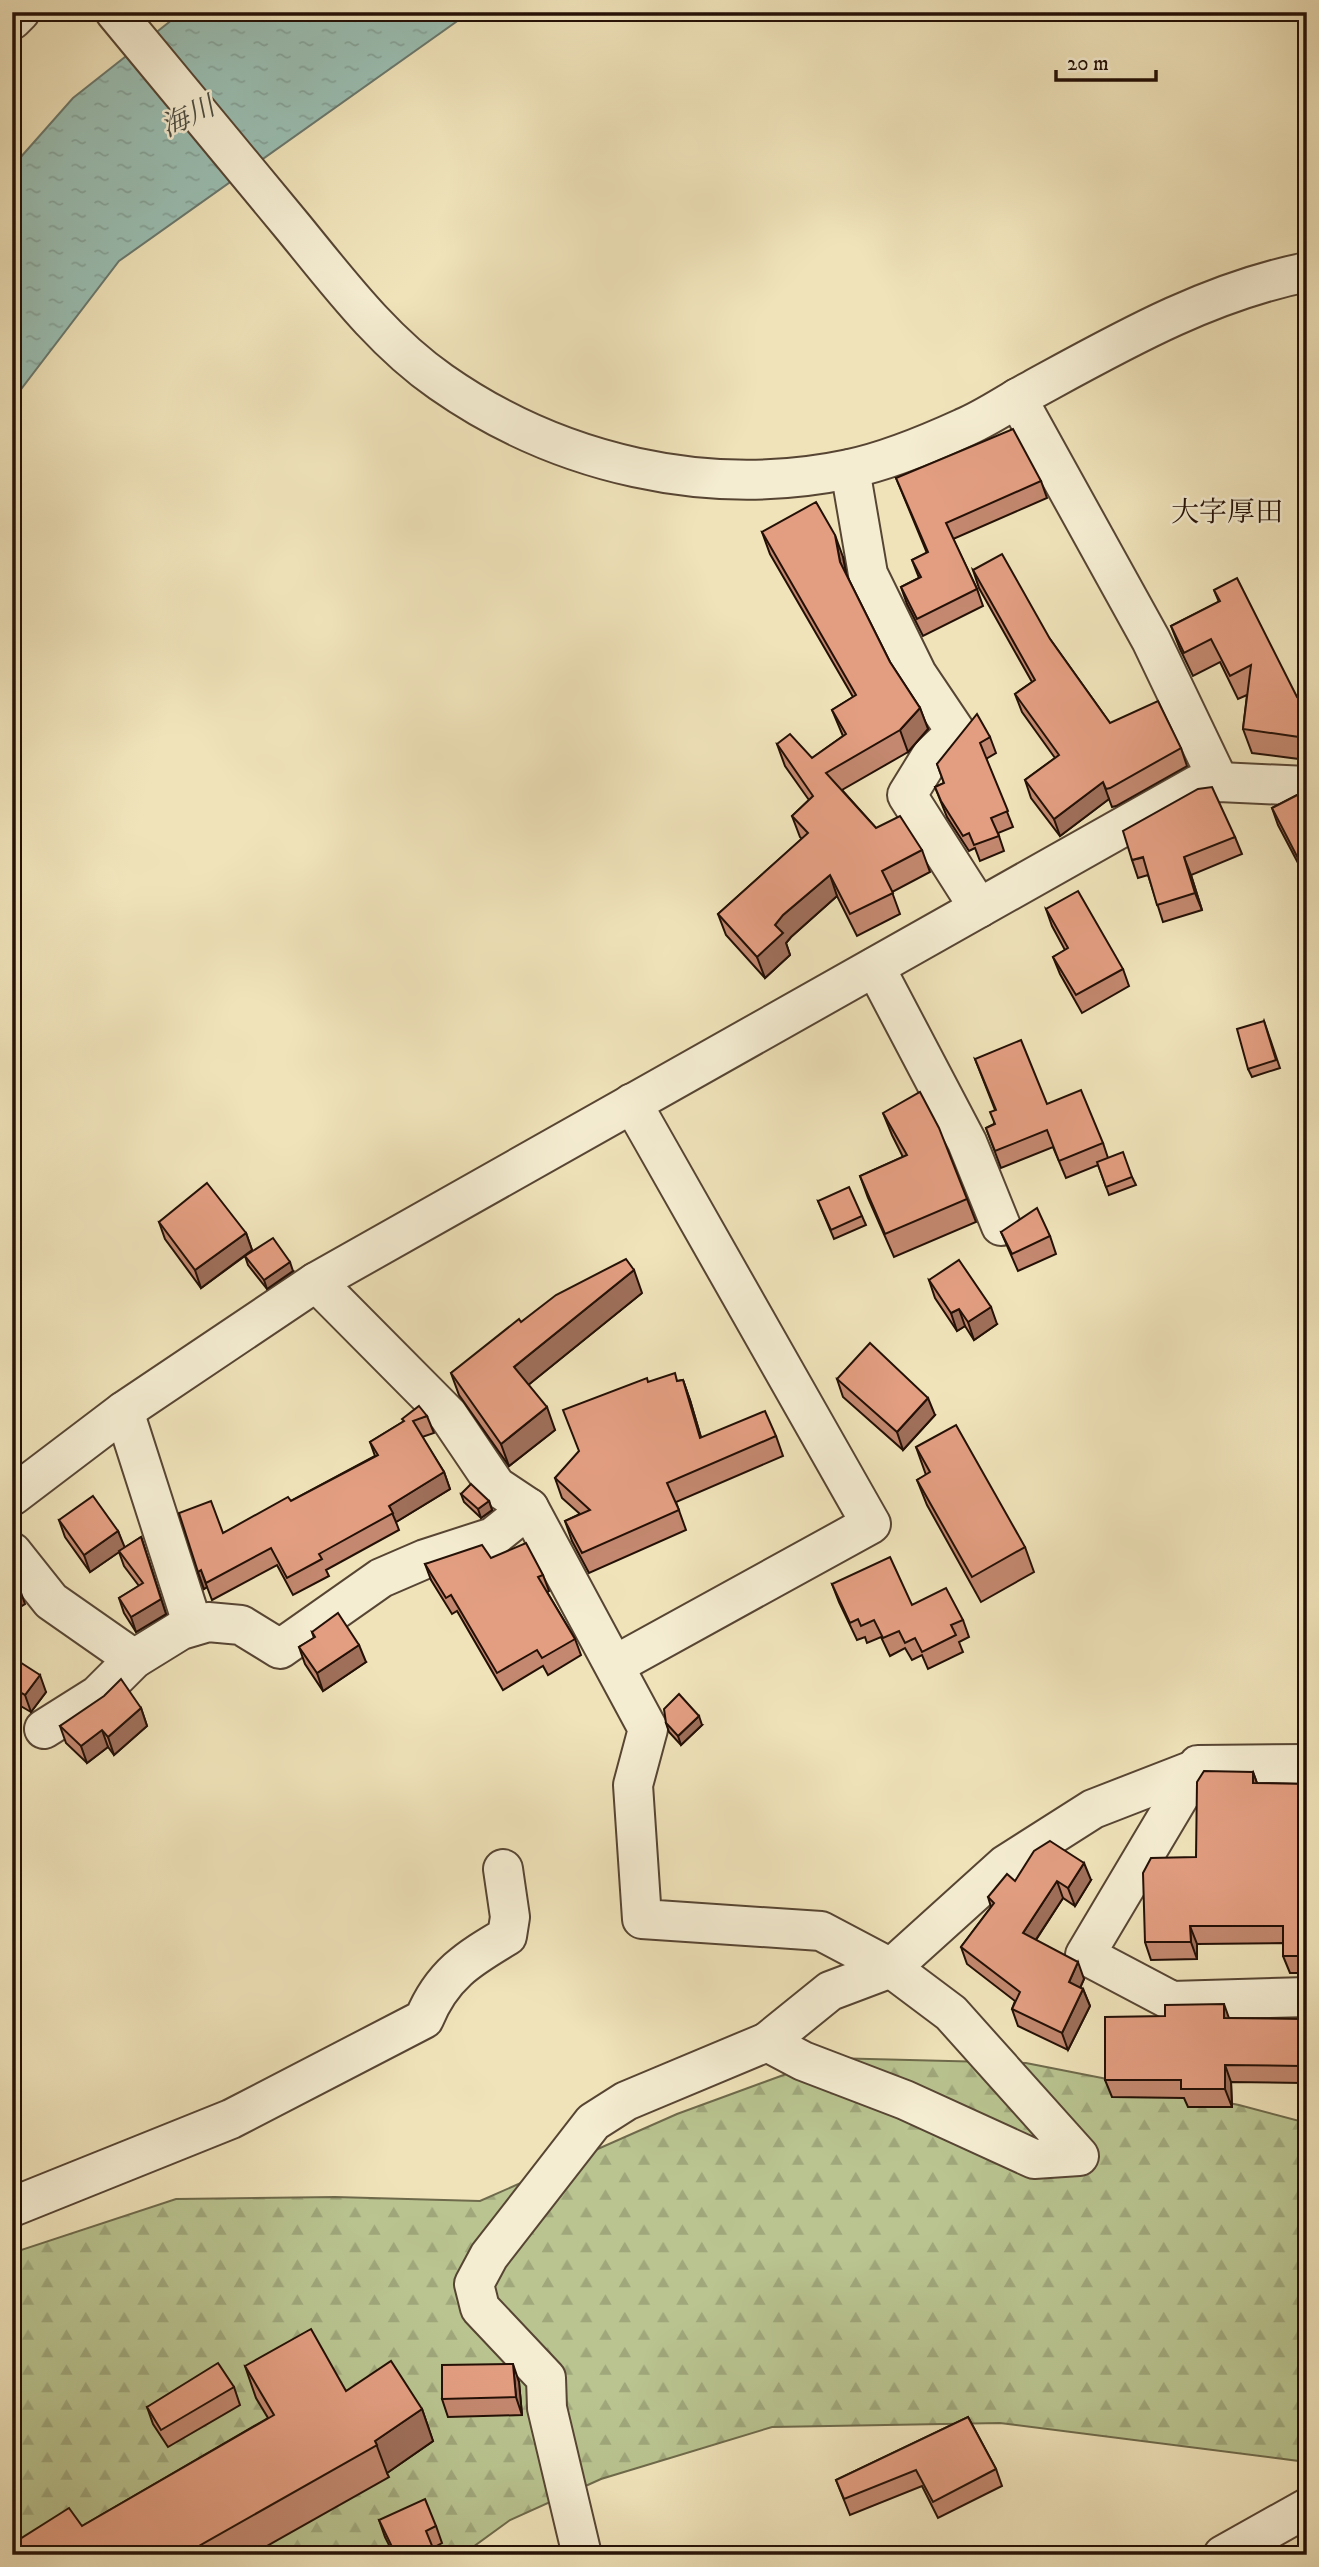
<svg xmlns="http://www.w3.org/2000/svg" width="1319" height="2567" viewBox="0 0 1319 2567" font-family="'IM FELL DW Pica','Noto Serif JP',serif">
<defs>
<pattern id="forest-firs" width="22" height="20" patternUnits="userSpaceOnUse" patternTransform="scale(1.75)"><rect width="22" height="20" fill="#b9c490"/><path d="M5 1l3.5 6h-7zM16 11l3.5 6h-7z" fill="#9fa77b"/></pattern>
<pattern id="water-ripples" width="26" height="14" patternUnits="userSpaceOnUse" patternTransform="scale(1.75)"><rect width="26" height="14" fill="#9abeb2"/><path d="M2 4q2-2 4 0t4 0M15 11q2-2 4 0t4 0" fill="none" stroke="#85a298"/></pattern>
</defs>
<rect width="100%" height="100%" fill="#f0e3ba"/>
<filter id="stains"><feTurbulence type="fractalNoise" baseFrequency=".00286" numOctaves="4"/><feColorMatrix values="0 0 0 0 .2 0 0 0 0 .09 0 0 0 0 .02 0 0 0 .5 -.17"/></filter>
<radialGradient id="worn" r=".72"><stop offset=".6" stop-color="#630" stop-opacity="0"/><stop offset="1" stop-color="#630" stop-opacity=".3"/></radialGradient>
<!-- forest -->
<path fill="url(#forest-firs)" stroke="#6e6a4b" stroke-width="2" d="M 830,2058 L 1026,2063 L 1239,2105 L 1307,2123 L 1307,2462 L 1000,2423 L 772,2427 L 601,2479 L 510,2520 L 462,2555 L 12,2555 L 12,2260 L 21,2250 L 176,2199 L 335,2197 L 480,2201 L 677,2114 Z"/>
<!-- water -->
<path fill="url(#water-ripples)" stroke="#6b786d" stroke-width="2" d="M 182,12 L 470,12 L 119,261 L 12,401 L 12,167 L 73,98 Z"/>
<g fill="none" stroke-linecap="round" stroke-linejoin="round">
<!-- minor casing -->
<g stroke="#574533" stroke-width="42">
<g id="minor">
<path d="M 115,12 C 175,84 234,156 293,227 C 338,282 382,341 441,382 C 558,464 708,499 849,469 C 887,461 928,444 963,428 C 987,418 1009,402 1032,390 C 1120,342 1207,292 1307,272"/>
<path d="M 12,20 L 20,12"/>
<path d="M 1017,398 L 1151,640 L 1219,782"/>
<path d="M 850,469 L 868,574 L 917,674 L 956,732 L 931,756 L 907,795 L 979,908"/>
<path d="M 875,967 L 967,1142 L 1001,1226"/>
<path d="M 316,1282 L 448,1415 L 496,1486 L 529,1508 L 648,1729 L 633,1785 L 642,1919 L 821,1931 L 891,1968 L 951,2013 L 1079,2156 L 1034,2159 L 905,2100 L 803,2061 L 767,2042 L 626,2101 L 593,2122 L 489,2256 L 474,2284 L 480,2308 L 546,2378 L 547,2408 L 582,2555"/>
<path d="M 124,1411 L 193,1626"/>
<path d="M 12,1496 L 124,1411 L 316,1282 L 1197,785 L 1219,782 L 1307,786"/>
<path d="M 12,1552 L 51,1601 L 134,1659"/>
<path d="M 615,1665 L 871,1524 L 632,1103"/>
<path d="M 44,1729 L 98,1695 L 134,1659 L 181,1630 L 208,1622 L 241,1625 L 280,1649 L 381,1578 L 425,1559 L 493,1537 L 529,1508"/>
<path d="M 1307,1764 L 1198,1765 L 1085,1955 L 1172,2001 L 1307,1997"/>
<path d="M 767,2042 L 830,1991 L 891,1968 L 1005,1865 L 1093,1809 L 1196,1769"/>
<path d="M 12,2207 L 231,2119 L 424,2019 C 442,1975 468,1959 507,1936 L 510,1917 L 503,1869"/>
<path d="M 1223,2555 L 1307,2508"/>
</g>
</g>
<!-- minor -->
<use href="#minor" stroke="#f5edd2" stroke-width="38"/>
</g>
<!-- wall -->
<g fill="#c3886f" stroke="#241006" stroke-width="2">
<path d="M 896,478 L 1041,481 L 1047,498 L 953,539 L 977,589 L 983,606 L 923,636 L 907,604 L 901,587 L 919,578 L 912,560 L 927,553 Z"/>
<path d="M 762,532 L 843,557 L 846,574 L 890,662 L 920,708 L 928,729 L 908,752 L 842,790 L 876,828 L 922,850 L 930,872 L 892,892 L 900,914 L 857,936 L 837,896 L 791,937 L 786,943 L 790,955 L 765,978 L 726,935 L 718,914 L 802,839 L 800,837 L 792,816 L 809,800 L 785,766 L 777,744 L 812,758 L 843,736 L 832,710 L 853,697 L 770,554 Z"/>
<path d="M 973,570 L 1050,639 L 1110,723 L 1181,748 L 1187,766 L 1116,806 L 1112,807 L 1109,799 L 1060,836 L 1031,798 L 1025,780 L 1055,758 L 1022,712 L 1015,694 L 1032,682 L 979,588 Z"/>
<path d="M 1214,590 L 1297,697 L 1307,693 L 1307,760 L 1252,753 L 1243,729 L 1247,695 L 1238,699 L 1220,662 L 1193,676 L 1180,649 L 1171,626 L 1219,602 Z"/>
<path d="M 990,737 L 996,753 L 986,759 L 1013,827 L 998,833 L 1004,851 L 980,861 L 975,848 L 969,851 L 947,817 L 935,787 L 944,783 L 937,764 Z"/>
<path d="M 1307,790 L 1307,880 L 1278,825 L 1272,808 Z"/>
<path d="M 1235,837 L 1242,854 L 1191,875 L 1202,910 L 1163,922 L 1148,875 L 1138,878 L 1132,860 Z"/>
<path d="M 1046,909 L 1123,969 L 1129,986 L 1082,1013 L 1060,974 L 1053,957 L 1065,950 L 1052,926 Z"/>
<path d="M 1264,1021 L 1280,1068 L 1252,1077 L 1248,1069 Z"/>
<path d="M 975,1059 L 1047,1104 L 1103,1143 L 1108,1158 L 1132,1177 L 1136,1185 L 1109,1195 L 1098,1165 L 1066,1178 L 1053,1147 L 1001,1168 L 986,1128 L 994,1124 L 995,1110 Z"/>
<path d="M 883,1113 L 967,1199 L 976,1222 L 894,1257 L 868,1198 L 860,1176 L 903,1157 L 892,1135 Z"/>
<path d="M 818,1201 L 862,1216 L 866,1225 L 834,1239 Z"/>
<path d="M 159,1222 L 246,1233 L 252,1250 L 246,1255 L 293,1271 L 267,1289 L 248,1265 L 245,1256 L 201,1288 L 165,1239 Z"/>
<path d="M 1001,1232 L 1050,1236 L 1056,1254 L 1018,1271 Z"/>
<path d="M 929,1280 L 997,1324 L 974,1340 L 965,1326 L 957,1331 L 935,1298 Z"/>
<path d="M 642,1293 L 528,1385 L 555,1430 L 509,1466 L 459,1395 L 451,1373 L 521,1322 Z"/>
<path d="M 837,1379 L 935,1415 L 903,1450 L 843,1397 Z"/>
<path d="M 683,1380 L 690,1400 L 701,1437 L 776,1436 L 783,1456 L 676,1502 L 686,1530 L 589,1573 L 572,1541 L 565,1521 L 580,1514 L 562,1498 L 555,1478 L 648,1382 L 678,1381 Z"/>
<path d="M 427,1416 L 434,1433 L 422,1437 L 444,1472 L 450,1489 L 396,1522 L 399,1530 L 326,1570 L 329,1576 L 293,1595 L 277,1565 L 212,1600 L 207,1587 L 204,1589 L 198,1572 L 223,1533 L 291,1501 L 375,1456 L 370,1442 L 403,1422 Z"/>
<path d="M 916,1447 L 1025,1547 L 1034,1572 L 981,1602 L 927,1505 L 917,1480 L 926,1475 Z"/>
<path d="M 461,1494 L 489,1501 L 492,1510 L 481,1518 L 464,1502 Z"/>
<path d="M 59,1520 L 118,1531 L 124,1548 L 141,1537 L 166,1614 L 136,1632 L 124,1613 L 119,1598 L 139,1586 L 124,1566 L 119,1552 L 90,1572 L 65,1537 Z"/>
<path d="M 491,1558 L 543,1575 L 549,1591 L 547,1592 L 575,1639 L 581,1655 L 548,1675 L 543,1666 L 503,1690 L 457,1611 L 452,1614 L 431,1580 L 425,1564 Z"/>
<path d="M 832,1584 L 963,1620 L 969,1637 L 959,1642 L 963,1652 L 928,1669 L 922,1655 L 912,1660 L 905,1648 L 890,1656 L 881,1637 L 867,1643 L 865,1637 L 857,1640 L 839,1602 Z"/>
<path d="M 312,1632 L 366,1662 L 323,1691 L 305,1664 L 299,1647 L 314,1638 Z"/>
<path d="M 1307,1654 L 1307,1718 L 1306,1718 L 1300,1701 Z"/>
<path d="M 12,1657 L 46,1692 L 31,1712 L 12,1701 Z"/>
<path d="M 141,1708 L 147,1726 L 114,1755 L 108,1747 L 87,1763 L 66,1743 L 60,1726 Z"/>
<path d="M 666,1723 L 702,1725 L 681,1745 L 669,1732 Z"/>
<path d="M 1253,1772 L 1257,1783 L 1307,1784 L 1307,1973 L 1290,1973 L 1283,1956 L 1283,1943 L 1197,1944 L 1197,1959 L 1151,1960 L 1145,1942 L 1196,1857 Z"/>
<path d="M 1091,1880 L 1075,1906 L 1063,1898 L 1036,1940 L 1084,1979 L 1080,1988 L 1083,1989 L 1090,2006 L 1068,2050 L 1018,2026 L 1012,2009 L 1015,2001 L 967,1964 L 961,1947 L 991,1907 L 988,1897 L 1015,1881 Z"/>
<path d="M 1307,2000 L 1307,2092 L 1303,2083 L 1231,2082 L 1232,2107 L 1188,2107 L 1184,2098 L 1112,2097 L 1105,2080 L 1229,2018 L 1302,2019 Z"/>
<path d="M 245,2366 L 422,2409 L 433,2441 L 387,2473 L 389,2477 L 251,2555 L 12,2555 L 82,2526 L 268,2418 L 256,2398 Z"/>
<path d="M 519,2382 L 522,2415 L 448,2417 L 442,2399 Z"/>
<path d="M 234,2387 L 240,2405 L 168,2447 L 153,2424 L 147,2407 Z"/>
<path d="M 968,2417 L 996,2469 L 1002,2486 L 938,2518 L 922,2486 L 850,2515 L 836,2480 Z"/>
<path d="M 379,2520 L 436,2526 L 442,2543 L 433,2548 L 436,2555 L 394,2555 L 385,2537 Z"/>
</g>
<!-- shaded-wall -->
<g fill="#9f6f5a" stroke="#241006" stroke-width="2">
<path d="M 835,535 L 843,557 L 848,583 L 840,562 Z"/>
<path d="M 920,708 L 928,729 L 908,752 L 900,730 Z"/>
<path d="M 1103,782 L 1109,799 L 1060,836 L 1054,819 Z"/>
<path d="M 1184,857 L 1191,875 L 1202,910 L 1195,893 Z"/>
<path d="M 830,875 L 837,896 L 791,937 L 786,943 L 790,955 L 765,978 L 757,957 L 775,925 L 783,915 Z"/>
<path d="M 246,1233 L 252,1250 L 201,1288 L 195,1270 Z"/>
<path d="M 290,1262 L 293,1271 L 267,1289 L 264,1280 Z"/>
<path d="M 634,1270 L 642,1293 L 522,1390 L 514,1367 Z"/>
<path d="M 991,1307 L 997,1324 L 974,1340 L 968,1322 Z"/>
<path d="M 959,1309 L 965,1326 L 957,1331 L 951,1313 Z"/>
<path d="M 683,1380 L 690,1400 L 707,1458 L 700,1438 Z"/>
<path d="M 928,1398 L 935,1415 L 903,1450 L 897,1432 Z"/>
<path d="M 547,1407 L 555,1430 L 509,1466 L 501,1444 Z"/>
<path d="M 444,1472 L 450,1489 L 396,1522 L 389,1506 Z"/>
<path d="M 489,1501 L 492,1510 L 481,1518 L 478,1509 Z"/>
<path d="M 118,1531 L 125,1548 L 90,1572 L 84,1555 Z"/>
<path d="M 141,1537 L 166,1614 L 136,1632 L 131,1617 L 161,1599 Z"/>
<path d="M 201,1570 L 207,1587 L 204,1589 L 198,1572 Z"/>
<path d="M 19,1587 L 25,1604 L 12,1612 L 12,1592 Z"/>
<path d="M 359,1645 L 366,1662 L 323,1691 L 317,1673 Z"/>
<path d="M 40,1675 L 46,1692 L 31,1712 L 25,1695 Z"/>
<path d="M 141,1708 L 147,1726 L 114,1755 L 108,1737 Z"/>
<path d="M 699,1716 L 702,1725 L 681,1745 L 678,1736 Z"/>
<path d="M 102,1730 L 108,1747 L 87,1763 L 81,1746 Z"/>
<path d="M 1253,1772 L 1259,1789 L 1253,1783 Z"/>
<path d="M 1084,1863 L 1091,1880 L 1075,1906 L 1068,1888 Z"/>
<path d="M 1057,1881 L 1063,1898 L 1029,1950 L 1023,1933 Z"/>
<path d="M 1190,1926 L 1197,1944 L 1197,1959 L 1191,1942 Z"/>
<path d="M 1078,1962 L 1084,1979 L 1075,1999 L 1069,1982 Z"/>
<path d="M 1083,1989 L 1090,2006 L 1068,2050 L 1062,2033 Z"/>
<path d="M 1224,2004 L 1230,2021 L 1224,2018 Z"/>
<path d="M 1225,2065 L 1231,2082 L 1232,2107 L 1225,2089 Z"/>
<path d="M 513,2364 L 519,2382 L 522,2415 L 516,2397 Z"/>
<path d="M 422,2409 L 433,2441 L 387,2473 L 375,2441 Z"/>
</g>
<!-- building -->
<g fill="#e39e81" stroke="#241006" stroke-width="2">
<path d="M 1013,429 L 1041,481 L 946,523 L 977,589 L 917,619 L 901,587 L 921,577 L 912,560 L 928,552 L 896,478 Z"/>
<path d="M 816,502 L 835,535 L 840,562 L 890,662 L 920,708 L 900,730 L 826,773 L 876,828 L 900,816 L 922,850 L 882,871 L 893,893 L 850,914 L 830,875 L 783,915 L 775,925 L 783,933 L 757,957 L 718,914 L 808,833 L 792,816 L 813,796 L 777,744 L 790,734 L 812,758 L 846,734 L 832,710 L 856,695 L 762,532 Z"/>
<path d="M 1002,554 L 1050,639 L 1110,723 L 1158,701 L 1181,748 L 1110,788 L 1106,789 L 1103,782 L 1054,819 L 1025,780 L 1059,755 L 1015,694 L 1035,680 L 973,570 Z"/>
<path d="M 1237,578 L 1297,697 L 1307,693 L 1306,738 L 1243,729 L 1251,665 L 1230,676 L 1211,639 L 1184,653 L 1171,626 L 1220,601 L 1214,590 Z"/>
<path d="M 977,714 L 990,737 L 980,743 L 1008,811 L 991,818 L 999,836 L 974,845 L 969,833 L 963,836 L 941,801 L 935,787 L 944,783 L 937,764 Z"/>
<path d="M 1212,787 L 1235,837 L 1184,857 L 1195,893 L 1157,905 L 1143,857 L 1132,860 L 1123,831 L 1198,789 Z"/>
<path d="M 1307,790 L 1307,863 L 1302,866 L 1272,808 Z"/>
<path d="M 1078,891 L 1123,969 L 1076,995 L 1053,957 L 1068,948 L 1046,909 Z"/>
<path d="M 1264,1021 L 1276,1060 L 1248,1069 L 1237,1029 Z"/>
<path d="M 1021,1040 L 1047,1104 L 1081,1090 L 1103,1143 L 1059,1161 L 1047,1130 L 995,1151 L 986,1128 L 995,1124 L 990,1112 L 996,1110 L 975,1059 Z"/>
<path d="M 920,1092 L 939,1128 L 967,1199 L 885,1234 L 860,1176 L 907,1155 L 883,1113 Z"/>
<path d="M 1123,1152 L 1132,1177 L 1106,1187 L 1097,1162 Z"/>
<path d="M 207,1183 L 246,1233 L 195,1270 L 159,1222 Z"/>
<path d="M 849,1187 L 862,1216 L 831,1230 L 818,1201 Z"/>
<path d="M 1037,1208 L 1050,1236 L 1012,1254 L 1001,1232 Z"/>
<path d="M 273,1238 L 290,1262 L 264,1280 L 245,1256 Z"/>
<path d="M 626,1259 L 634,1270 L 514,1367 L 547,1407 L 501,1444 L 451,1373 L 519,1319 L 521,1322 L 556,1295 Z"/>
<path d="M 959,1260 L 991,1307 L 968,1322 L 959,1309 L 951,1313 L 929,1280 Z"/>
<path d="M 870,1343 L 928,1398 L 897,1432 L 837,1379 Z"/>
<path d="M 675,1373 L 677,1381 L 683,1380 L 700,1438 L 765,1411 L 776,1436 L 667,1483 L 679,1510 L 582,1553 L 565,1521 L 590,1510 L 555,1478 L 579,1451 L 563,1410 L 647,1378 L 648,1382 Z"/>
<path d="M 419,1406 L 427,1416 L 413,1421 L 444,1472 L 389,1506 L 393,1513 L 319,1554 L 322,1559 L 287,1578 L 271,1548 L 206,1583 L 201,1570 L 198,1572 L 179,1513 L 211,1501 L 223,1533 L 288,1497 L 291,1501 L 378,1455 L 370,1442 L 404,1421 L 402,1419 Z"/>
<path d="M 956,1425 L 1025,1547 L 972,1577 L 917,1480 L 930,1472 L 916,1447 Z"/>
<path d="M 471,1484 L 489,1501 L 478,1509 L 461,1494 Z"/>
<path d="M 93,1496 L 118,1531 L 84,1555 L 59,1520 Z"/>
<path d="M 141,1537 L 161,1599 L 131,1617 L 119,1598 L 143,1583 L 119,1551 Z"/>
<path d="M 526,1543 L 543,1575 L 538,1577 L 575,1639 L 542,1658 L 537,1650 L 497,1673 L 451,1595 L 446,1598 L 425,1564 L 482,1545 L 491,1558 Z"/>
<path d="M 890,1557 L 912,1605 L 946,1588 L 963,1620 L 951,1625 L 956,1635 L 922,1652 L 915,1638 L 905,1643 L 899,1631 L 883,1638 L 874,1620 L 861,1626 L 858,1619 L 850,1623 L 832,1584 Z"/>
<path d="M 12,1578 L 19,1587 L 12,1592 Z"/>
<path d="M 338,1613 L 359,1645 L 317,1673 L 299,1647 L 315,1637 L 312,1632 Z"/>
<path d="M 1299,1654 L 1307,1654 L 1307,1701 L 1300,1701 Z"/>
<path d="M 12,1657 L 40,1675 L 25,1695 L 12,1688 Z"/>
<path d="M 121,1679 L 141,1708 L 108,1737 L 102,1730 L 81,1746 L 60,1726 L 104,1696 Z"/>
<path d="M 679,1694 L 699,1716 L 678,1736 L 666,1723 L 664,1709 Z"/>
<path d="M 1204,1771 L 1253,1772 L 1253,1783 L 1307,1784 L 1307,1958 L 1302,1956 L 1283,1956 L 1283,1926 L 1190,1926 L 1191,1942 L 1145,1942 L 1143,1873 L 1151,1858 L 1196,1857 L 1197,1782 Z"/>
<path d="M 1050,1841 L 1084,1863 L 1068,1888 L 1057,1881 L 1023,1933 L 1078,1962 L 1069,1982 L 1083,1989 L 1062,2033 L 1012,2009 L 1020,1992 L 961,1947 L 994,1903 L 988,1897 L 1007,1874 L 1015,1881 L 1034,1851 Z"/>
<path d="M 1307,2000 L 1307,2077 L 1301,2077 L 1301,2066 L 1225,2065 L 1225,2089 L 1181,2089 L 1181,2080 L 1105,2080 L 1105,2017 L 1165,2016 L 1165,2005 L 1224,2004 L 1224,2018 L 1302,2019 L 1302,2001 Z"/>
<path d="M 311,2329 L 346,2391 L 391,2361 L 422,2409 L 375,2441 L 377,2445 L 183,2555 L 12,2555 L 12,2544 L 69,2508 L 82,2526 L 274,2415 L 245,2366 Z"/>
<path d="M 218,2363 L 234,2387 L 161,2430 L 147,2407 Z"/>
<path d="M 513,2364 L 516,2397 L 442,2399 L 442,2365 Z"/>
<path d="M 968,2417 L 996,2469 L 933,2502 L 916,2470 L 844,2499 L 836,2480 Z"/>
<path d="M 425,2499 L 436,2526 L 426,2531 L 435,2553 L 432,2555 L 396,2555 L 379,2520 Z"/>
</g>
<g text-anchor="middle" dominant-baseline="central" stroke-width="5" stroke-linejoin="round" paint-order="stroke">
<!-- water labels -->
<g font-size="28" font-style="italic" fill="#4d4d42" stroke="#f5edd2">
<text transform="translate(188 117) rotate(-26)">海川</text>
</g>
<!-- neighbourhood labels -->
<g font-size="28" fill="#241006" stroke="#f5edd2">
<text x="1227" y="512">大字厚田</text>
</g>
</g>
<!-- margin -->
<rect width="1319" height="2567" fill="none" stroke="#f0e3ba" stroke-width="42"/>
<rect x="14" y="14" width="1291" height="2539" fill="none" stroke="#241006" stroke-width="3.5"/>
<rect x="21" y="21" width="1277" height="2525" fill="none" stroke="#241006" stroke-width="2"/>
<!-- scale -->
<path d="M1056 70v10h100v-10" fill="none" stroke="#241006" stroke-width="3.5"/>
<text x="1067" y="70" font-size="21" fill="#241006" stroke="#f5edd2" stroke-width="5" paint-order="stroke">20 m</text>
<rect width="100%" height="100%" filter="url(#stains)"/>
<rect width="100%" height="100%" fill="url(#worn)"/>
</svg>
